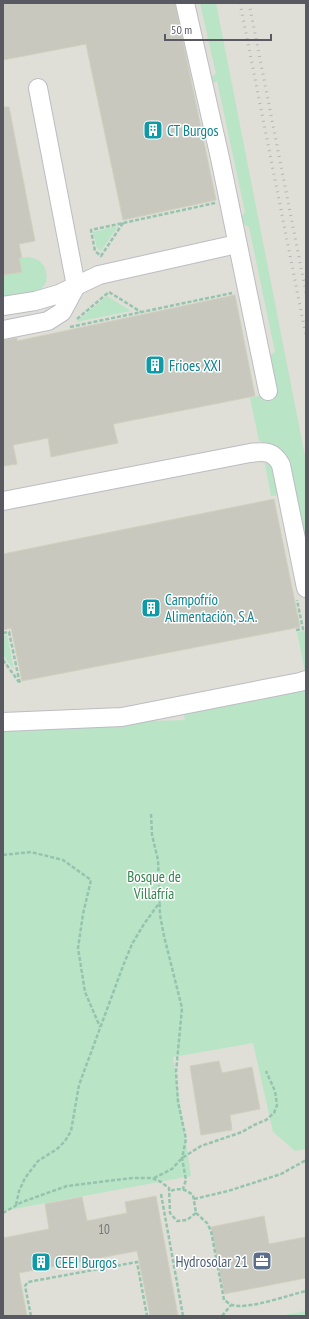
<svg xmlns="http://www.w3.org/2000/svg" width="309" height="1319" viewBox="0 0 309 1319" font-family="'PT Sans Narrow',sans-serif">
<rect width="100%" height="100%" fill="#ebecdf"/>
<!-- industrial -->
<rect fill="#dfdfd7" x="3" y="3" width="303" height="1313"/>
<!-- green -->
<g fill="#bae4c6">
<path d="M 200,3 L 216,3 L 306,461 L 306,549 L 272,445 L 259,441 L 250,398 L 277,392 L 269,356 L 275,352 L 249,227 L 238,221 L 245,212 L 217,81 L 209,85 L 208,79 L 216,74 Z"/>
<path d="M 118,226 L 101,251 L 97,248 L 93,232 Z"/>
<path d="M 29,257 C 38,259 44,262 46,272 C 52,295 18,297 3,301 L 3,275 L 22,272 L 19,258 Z"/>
<path d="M 107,296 L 131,311 L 76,322 Z"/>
<path d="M 264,459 C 276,464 276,484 278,495 L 271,496 Z"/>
<path d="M 305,631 L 306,638 L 306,670 L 305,672 L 297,632 Z"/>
<path d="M 7,635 L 14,670 L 3,655 L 3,636 Z"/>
<path d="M 306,688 L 306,1149 L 295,1151 L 273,1132 L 253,1043 L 173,1057 L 191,1176 L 3,1211 L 3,726 L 185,720 L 184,714 Z"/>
<path d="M 306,1311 L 306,1316 L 280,1316 Z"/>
</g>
<!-- building -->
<g fill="#c8c8be" stroke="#d0d0be">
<path d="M 3,3 L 175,3 L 216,200 L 123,220 L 86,44 L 3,60 Z"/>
<path d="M 3,107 L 9,107 L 35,241 L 19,244 L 22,258 L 19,258 L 22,272 L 3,275 Z"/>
<path d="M 235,295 L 255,396 L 113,424 L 118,443 L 51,457 L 48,438 L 13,445 L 17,464 L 3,466 L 3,340 L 17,338 L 17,341 Z"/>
<path d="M 274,499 L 300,627 L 22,681 L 11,628 L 3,630 L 3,554 Z"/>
<path d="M 219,1061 L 222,1073 L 252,1067 L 260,1109 L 230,1115 L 232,1130 L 201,1135 L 190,1066 Z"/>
<path d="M 156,1196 L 178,1316 L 150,1316 L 137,1251 L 19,1273 L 27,1316 L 3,1316 L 3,1238 L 49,1229 L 45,1204 L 82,1197 L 87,1221 L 127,1213 L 125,1202 Z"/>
<path d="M 264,1216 L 269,1244 L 306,1237 L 306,1278 L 224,1294 L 211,1227 Z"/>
</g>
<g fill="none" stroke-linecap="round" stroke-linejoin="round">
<!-- minor casing -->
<g stroke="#bcbdc4" stroke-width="20">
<g id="minor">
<path d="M 185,3 L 220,158 L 268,391"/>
<path d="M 38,88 L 76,286"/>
<path d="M 3,306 L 35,301 L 59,294 L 99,275 L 237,244"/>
<path d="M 3,330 L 48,321 L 62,312 L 76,286"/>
<path d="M 3,501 L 250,453 C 265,451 274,451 281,465 L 306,588"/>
<path d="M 3,722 L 122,717 L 300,682 L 306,680"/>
</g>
</g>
<!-- path -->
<g stroke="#94c4af" stroke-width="2.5" stroke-dasharray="4 2" stroke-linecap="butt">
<path d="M 123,223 L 101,256 L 95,251 L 91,230 L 215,203"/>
<path d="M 77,319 L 109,292 L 141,312"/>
<path d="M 70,327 L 232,293"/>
<path d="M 296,630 L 303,629 L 297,600"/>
<path d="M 3,633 L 9,632 L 20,684"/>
<path d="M 3,660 L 19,682"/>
<path d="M 151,814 L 152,835 L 158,860 L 160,915 L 164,936 L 182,1008 L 176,1072 L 178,1102 L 186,1139 L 182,1158 L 186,1180 L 183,1189"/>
<path d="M 3,855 L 31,852 L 63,860 L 91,880 L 83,914 L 78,948 L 85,992 L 100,1027"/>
<path d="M 154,1178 L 172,1169 L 182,1158 L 201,1146 L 242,1132 L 254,1125 L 266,1120 L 274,1113 L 277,1105 L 275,1091 L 266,1071"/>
<path d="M 161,1194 L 183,1316"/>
<path d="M 194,1199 L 228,1191 L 281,1174 L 306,1160"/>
<path d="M 16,1205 L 19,1191 L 25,1178 L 38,1161 L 57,1149 L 65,1141 L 71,1131 L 79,1085 L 123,966 L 132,944 L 144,924 L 160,902"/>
<path d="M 3,1213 L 22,1202 L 67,1186 L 132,1178 L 152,1178 L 161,1182 L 169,1188 L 170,1213 L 177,1221 L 187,1220 L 196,1213 L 193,1195 C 185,1189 178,1187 169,1192"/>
<path d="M 196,1213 L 207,1223 L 211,1231 L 224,1300 C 226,1301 229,1304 232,1305 C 247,1310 289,1295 306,1291"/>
<path d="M 31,1316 L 25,1286 L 28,1282 L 137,1262 L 147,1316"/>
<path d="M 222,1316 L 231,1305"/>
</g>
<!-- minor -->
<use href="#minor" stroke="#fff" stroke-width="18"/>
<!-- rail -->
<g stroke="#b5b5b6" stroke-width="3" stroke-dasharray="1 5" stroke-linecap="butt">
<path d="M 240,3 L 306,336"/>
<path d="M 249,3 L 306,293"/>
</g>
</g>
<!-- icons -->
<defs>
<g id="building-square" transform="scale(1)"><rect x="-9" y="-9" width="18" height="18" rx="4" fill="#0f9aa8" stroke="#fff"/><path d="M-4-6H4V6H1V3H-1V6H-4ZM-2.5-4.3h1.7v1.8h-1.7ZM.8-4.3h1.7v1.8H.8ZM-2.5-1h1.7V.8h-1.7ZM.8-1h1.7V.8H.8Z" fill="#fff"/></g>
<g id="office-square" transform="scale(1)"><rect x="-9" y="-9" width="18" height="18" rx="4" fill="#5c6f8a" stroke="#fff"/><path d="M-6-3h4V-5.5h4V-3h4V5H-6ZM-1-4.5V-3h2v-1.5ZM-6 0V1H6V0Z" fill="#fff"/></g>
</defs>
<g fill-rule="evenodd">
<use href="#building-square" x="153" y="130"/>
<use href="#building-square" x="155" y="365"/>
<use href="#building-square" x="151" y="608"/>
<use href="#office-square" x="262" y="1261"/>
<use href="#building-square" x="41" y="1262"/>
</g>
<g text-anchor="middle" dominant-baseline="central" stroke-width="3" stroke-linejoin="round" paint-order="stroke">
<!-- number labels -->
<g font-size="13" fill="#747578">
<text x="104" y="1229">10</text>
</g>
<!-- culture labels -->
<g font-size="15" fill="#0d838f" stroke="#fff" text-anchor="start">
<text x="167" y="130">CT Burgos</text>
<text x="169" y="365">Frioes XXI</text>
<text x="165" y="599">Campofrío<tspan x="165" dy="17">Alimentación, S.A.</tspan></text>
<text x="55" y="1262">CEEI Burgos</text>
</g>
<!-- park labels -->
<g font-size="15" fill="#33844e" stroke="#fff">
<text x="154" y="876">Bosque de<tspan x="154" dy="17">Villafría</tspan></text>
</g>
<!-- service labels -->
<g font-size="15" fill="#4e5e75" stroke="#fff" text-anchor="end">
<text x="248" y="1261">Hydrosolar 21</text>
</g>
</g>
<!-- border -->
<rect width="309" height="1319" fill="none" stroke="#585961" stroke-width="8"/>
<!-- scale -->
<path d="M165 34v6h106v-6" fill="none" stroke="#585961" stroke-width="2"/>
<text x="171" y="34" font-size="12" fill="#585961" stroke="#ffffff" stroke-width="3" paint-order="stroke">50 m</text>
</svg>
